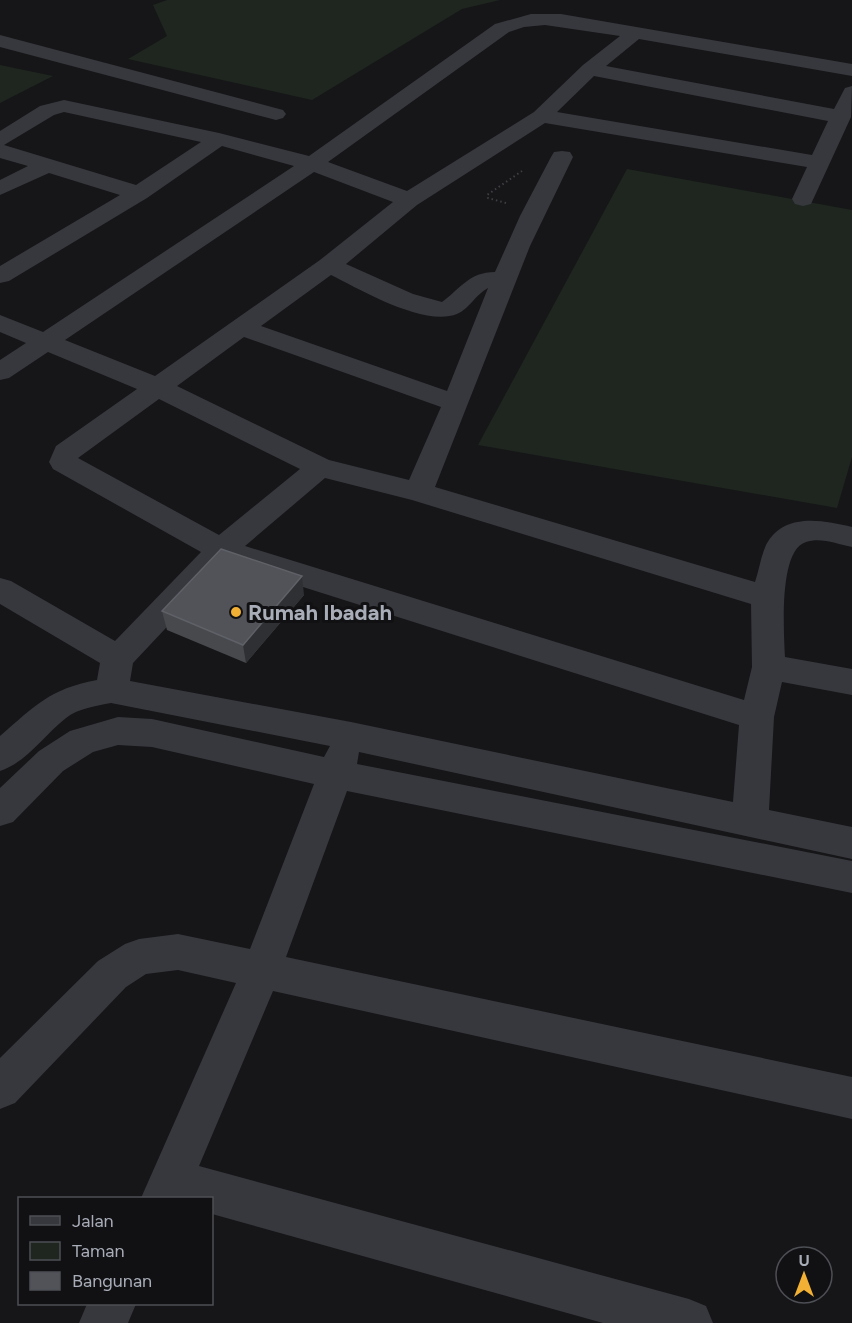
<svg xmlns="http://www.w3.org/2000/svg" width="852" height="1323" viewBox="0 0 852 1323" font-family="Figtree,sans-serif">
<rect width="100%" height="100%" fill="#161618"/>
<!-- green -->
<g fill="#1e261f">
<path d="M 167,0 L 500,0 L 462,9 L 312,100 L 128,59 L 167,36 L 153,5 Z"/>
<path d="M 0,65 L 53,76 L 0,103 Z"/>
<path d="M 627,169 L 852,210 L 852,457 L 837,508 L 478,445 Z"/>
</g>
<g fill="none" stroke-linecap="round" stroke-linejoin="round">
<!-- path -->
<path stroke="#3d3f44" stroke-width="2" stroke-dasharray="1.5 3" stroke-linecap="butt" d="M 506,203 L 488,198 L 487,195 L 522,171"/>
<!-- minor -->
<g fill="#37383d" fill-rule="evenodd">
<path d="M 531,14 L 561,14 L 852,64 L 852,76 L 639,39 L 606,66 L 834,109 L 845,88 L 852,86 L 851,117 L 811,204 L 803,206 L 795,204 L 792,199 L 807,167 L 545,123 L 417,205 L 346,264 L 413,294 L 442,302 C 460,289 469,272 495,272 L 520,216 L 551,157 L 554,152 L 562,151 L 570,152 L 573,157 L 530,246 L 435,487 L 755,582 C 759,570 761,556 766,545 C 784,512 822,520 852,527 L 852,547 C 837,544 821,537 806,542 C 778,550 784,634 785,657 L 852,669 L 852,695 L 782,682 L 774,717 L 769,810 L 852,827 L 852,859 L 359,752 L 357,764 L 852,861 L 852,893 L 347,791 L 286,957 L 852,1077 L 852,1119 L 273,991 L 199,1166 L 689,1299 L 706,1306 L 713,1323 L 603,1323 L 212,1214 L 212,1198 L 141,1198 L 236,983 L 178,970 L 146,974 L 126,987 L 15,1103 L 0,1109 L 0,1058 L 98,961 L 125,944 L 139,939 L 178,934 L 250,949 L 314,784 L 152,747 L 118,745 L 93,752 L 63,771 L 13,822 L 0,826 L 0,788 L 39,751 L 70,731 L 118,717 L 152,719 L 324,757 L 330,746 L 111,703 C 96,706 79,708 66,718 C 44,735 27,762 0,771 L 0,736 C 35,706 49,689 97,680 L 100,663 L 0,604 L 0,578 L 11,581 L 115,641 L 201,552 L 53,469 L 49,462 L 56,446 L 137,389 L 48,352 L 9,378 L 0,380 L 0,360 L 26,343 L 0,332 L 0,315 L 43,332 L 294,166 L 222,146 L 147,198 L 9,281 L 0,283 L 0,266 L 120,195 L 49,173 L 0,195 L 0,180 L 28,166 L 0,158 L 0,131 L 40,106 L 64,100 L 219,133 L 309,156 L 495,24 ZM 545,25 L 620,36 L 583,65 L 534,112 L 407,191 L 328,162 L 509,32 L 524,27 ZM 594,76 L 828,121 L 812,155 L 557,112 ZM 64,112 L 201,142 L 136,185 L 4,145 L 54,115 ZM 314,172 L 393,202 L 320,260 L 155,376 L 65,340 ZM 331,275 C 361,290 424,327 457,314 C 469,309 476,294 488,288 L 447,391 L 261,326 ZM 244,337 L 441,407 L 409,480 L 329,460 L 177,386 ZM 159,399 L 300,469 L 219,535 L 78,458 ZM 325,478 L 412,500 L 751,604 L 752,667 L 744,700 L 245,546 ZM 227,563 L 739,725 L 733,802 L 351,722 L 130,681 L 133,663 Z"/>
<path d="M 0,35 L 283,110 L 286,114 L 283,118 L 276,120 L 0,47 Z"/>
<path d="M 87,1304 L 136,1304 L 128,1323 L 79,1323 Z"/>
</g>
</g>
<!-- wall -->
<path fill="#47494d" d="M 304,595 L 246,663 L 167,630 L 162,611 Z"/>
<!-- shaded-wall -->
<path fill="#2f3033" d="M 302,576 L 304,595 L 246,663 L 243,645 Z"/>
<!-- building -->
<path fill="#525359" stroke="#5f6168" stroke-width="1.5" d="M 221,549 L 302,576 L 243,645 L 162,611 Z"/>
<!-- markers -->
<circle fill="#f2b134" stroke="#111113" stroke-width="2" cx="236" cy="612" r="6"/>
<g text-anchor="middle" dominant-baseline="central" stroke-width="6" stroke-linejoin="round" paint-order="stroke">
<!-- poi labels -->
<g font-size="22" font-weight="bold" fill="#a8adb8" stroke="#111113" text-anchor="start">
<text x="248" y="612">Rumah Ibadah</text>
</g>
</g>
<!-- legend -->
<rect x="18" y="1197" width="195" height="108" fill="#111113" stroke="#4d4f55" stroke-width="1.5"/>
<rect x="30" y="1216" width="30" height="9" fill="#37383d" stroke="#4d4f55" stroke-width="1.5"/>
<text x="72" y="1227" font-size="18" fill="#a8adb8">Jalan</text>
<rect x="30" y="1242" width="30" height="18" fill="#1e261f" stroke="#4d4f55" stroke-width="1.5"/>
<text x="72" y="1257" font-size="18" fill="#a8adb8">Taman</text>
<rect x="30" y="1272" width="30" height="18" fill="#525359" stroke="#4d4f55" stroke-width="1.5"/>
<text x="72" y="1287" font-size="18" fill="#a8adb8">Bangunan</text>
<!-- north arrow -->
<g transform="translate(804 1275)"><circle r="28" fill="#111113" stroke="#4d4f55" stroke-width="1.5"/>
<path d="M0-4.5L10 22L0 15L-10 22Z" fill="#f2b134"/>
<text y="-9" font-size="16" font-weight="bold" text-anchor="middle" fill="#a8adb8">U</text>
</g>
</svg>
